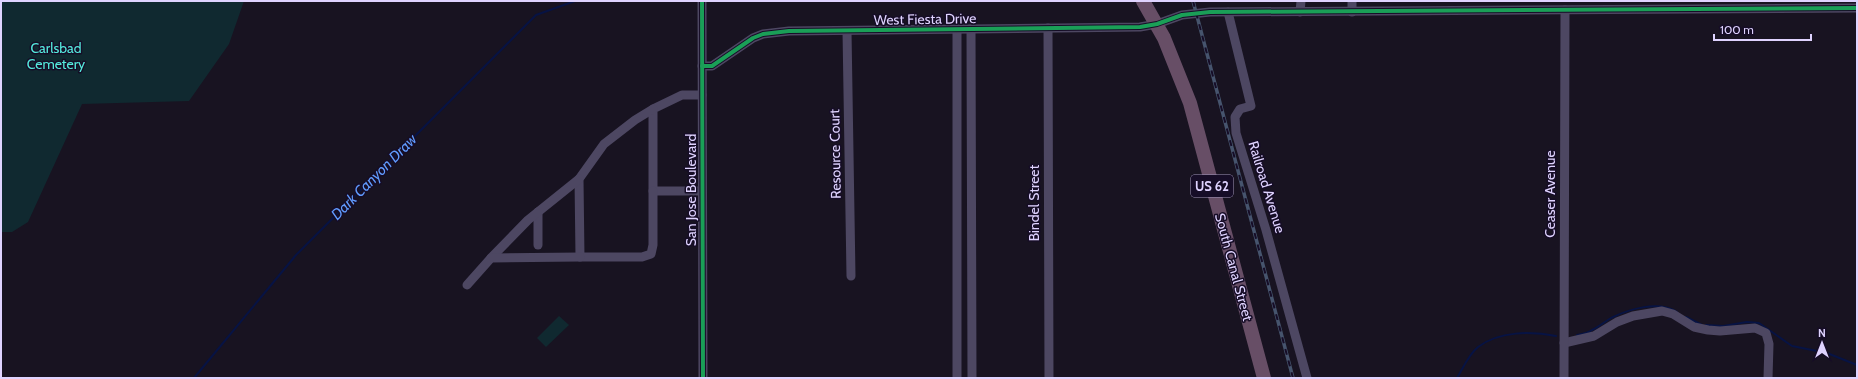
<svg xmlns="http://www.w3.org/2000/svg" width="1858" height="379" viewBox="0 0 1858 379" font-family="Cabin,sans-serif">
<rect width="100%" height="100%" fill="#181321"/>
<!-- green -->
<g fill="#102930">
<path d="M 1,1 L 244,1 L 229,44 L 189,101 L 82,104 L 28,222 L 12,232 L 1,232 Z"/>
<path d="M 559,316 L 569,325 L 546,347 L 537,338 Z"/>
</g>
<g fill="none" stroke-linecap="round" stroke-linejoin="round">
<!-- stream -->
<g stroke="#071344" stroke-width="2">
<path d="M 1686,317 L 1702,325"/>
<path d="M 1706,325 L 1723,326 L 1747,322 L 1759,323 L 1792,346 L 1827,353 L 1857,365"/>
<path d="M 1577,335 C 1582,334 1588,333 1592,330 C 1599,327 1604,322 1611,318 C 1629,309 1659,300 1677,312"/>
<path d="M 194,378 L 296,255 L 536,15 L 575,1"/>
<path d="M 1457,378 C 1463,368 1469,354 1478,347 C 1499,331 1531,331 1556,336"/>
</g>
<!-- minor -->
<g stroke="#4d4762" stroke-width="9">
<path d="M 702,1 L 703,378"/>
<path d="M 1228,12 L 1251,106 L 1240,109 L 1235,117 L 1236,133 L 1266,230 L 1307,378"/>
<path d="M 1300,12 L 1301,1"/>
<path d="M 1352,12 L 1352,1"/>
<path d="M 1048,28 L 1049,378"/>
<path d="M 971,29 L 972,378"/>
<path d="M 847,31 L 851,276"/>
<path d="M 702,66 L 712,66 L 753,38 L 763,34 L 789,31 L 1140,27 L 1157,24 L 1182,15 L 1210,12 L 1857,8"/>
<path d="M 702,95 L 682,95 L 653,109 L 653,191 L 702,191"/>
<path d="M 653,191 L 653,245 L 651,254 L 642,257 L 580,257 L 579,179 L 604,144 L 635,120 L 653,109"/>
<path d="M 538,212 L 538,245"/>
<path d="M 491,258 L 528,220 L 579,179"/>
<path d="M 467,285 L 491,258 L 580,257"/>
<path d="M 1564,343 L 1594,336 L 1617,322 L 1633,316 L 1662,311 L 1673,314 L 1694,327 L 1708,330 L 1720,331 L 1755,328 L 1766,333 L 1769,344 L 1768,378"/>
<path d="M 957,378 L 957,29"/>
<path d="M 1564,378 L 1565,10"/>
</g>
<!-- highway -->
<path stroke="#674e66" stroke-width="14" d="M 1143,1 L 1164,38 L 1190,103 L 1264,378"/>
<!-- rail casing -->
<g stroke="#46546d" stroke-width="3.5">
<path id="rail" d="M 1193,1 L 1293,378"/>
</g>
<!-- rail -->
<use href="#rail" stroke="#160d27" stroke-width="2" stroke-dasharray="6" stroke-linecap="butt"/>
<!-- cycleway casing -->
<g stroke="#160d27" stroke-width="6">
<g id="cycleway">
<path d="M 702,1 L 703,378"/>
<path d="M 702,66 L 712,66 L 753,38 L 763,34 L 789,31 L 1140,27 L 1157,24 L 1182,15 L 1210,12 L 1857,8"/>
</g>
</g>
<!-- cycleway -->
<use href="#cycleway" stroke="#1a9f57" stroke-width="4"/>
</g>
<g text-anchor="middle" dominant-baseline="central" stroke-width="3" stroke-linejoin="round" paint-order="stroke">
<!-- shield labels -->
<rect fill="#160d27" stroke="#a398be" stroke-width="1" x="1191" y="175" width="42" height="22" rx="3"/>
<g font-size="13" font-weight="bold" fill="#dfd3ff">
<text x="1212" y="186">US 62</text>
</g>
<!-- street labels -->
<g font-size="14" fill="#dfd3ff" stroke="#160d27">
<text transform="translate(925 19) rotate(-1)">West Fiesta Drive</text>
<text transform="translate(835 154) rotate(-91)">Resource Court</text>
<text transform="translate(1267 187) rotate(73)">Railroad Avenue</text>
<text transform="translate(691 190) rotate(-90)">San Jose Boulevard</text>
<text transform="translate(1550 194) rotate(-90)">Ceaser Avenue</text>
<text transform="translate(1034 203) rotate(-90)">Bindel Street</text>
<text transform="translate(1234 267) rotate(75)">South Canal Street</text>
</g>
<!-- park labels -->
<g font-size="14" fill="#54eadd" stroke="#160d27">
<text x="56" y="48">Carlsbad<tspan x="56" dy="16">Cemetery</tspan></text>
</g>
<!-- water labels -->
<g font-size="15" font-style="italic" fill="#619cff" stroke="#160d27">
<text transform="translate(374 177) rotate(-45)">Dark Canyon Draw</text>
</g>
</g>
<!-- border -->
<rect width="1858" height="379" fill="none" stroke="#dfd3ff" stroke-width="4"/>
<!-- north arrow -->
<g transform="translate(1822 343)" stroke="#160d27" stroke-width="3" paint-order="stroke">
<path d="M0-3L7 15L0 10L-7 15Z" fill="#dfd3ff"/>
<text y="-6" font-size="11" font-weight="bold" text-anchor="middle" fill="#dfd3ff">N</text>
</g>
<!-- scale -->
<path d="M1714 34v6h97v-6" fill="none" stroke="#dfd3ff" stroke-width="2"/>
<text x="1720" y="34" font-size="12" fill="#dfd3ff" stroke="#160d27" stroke-width="3" paint-order="stroke">100 m</text>
</svg>
